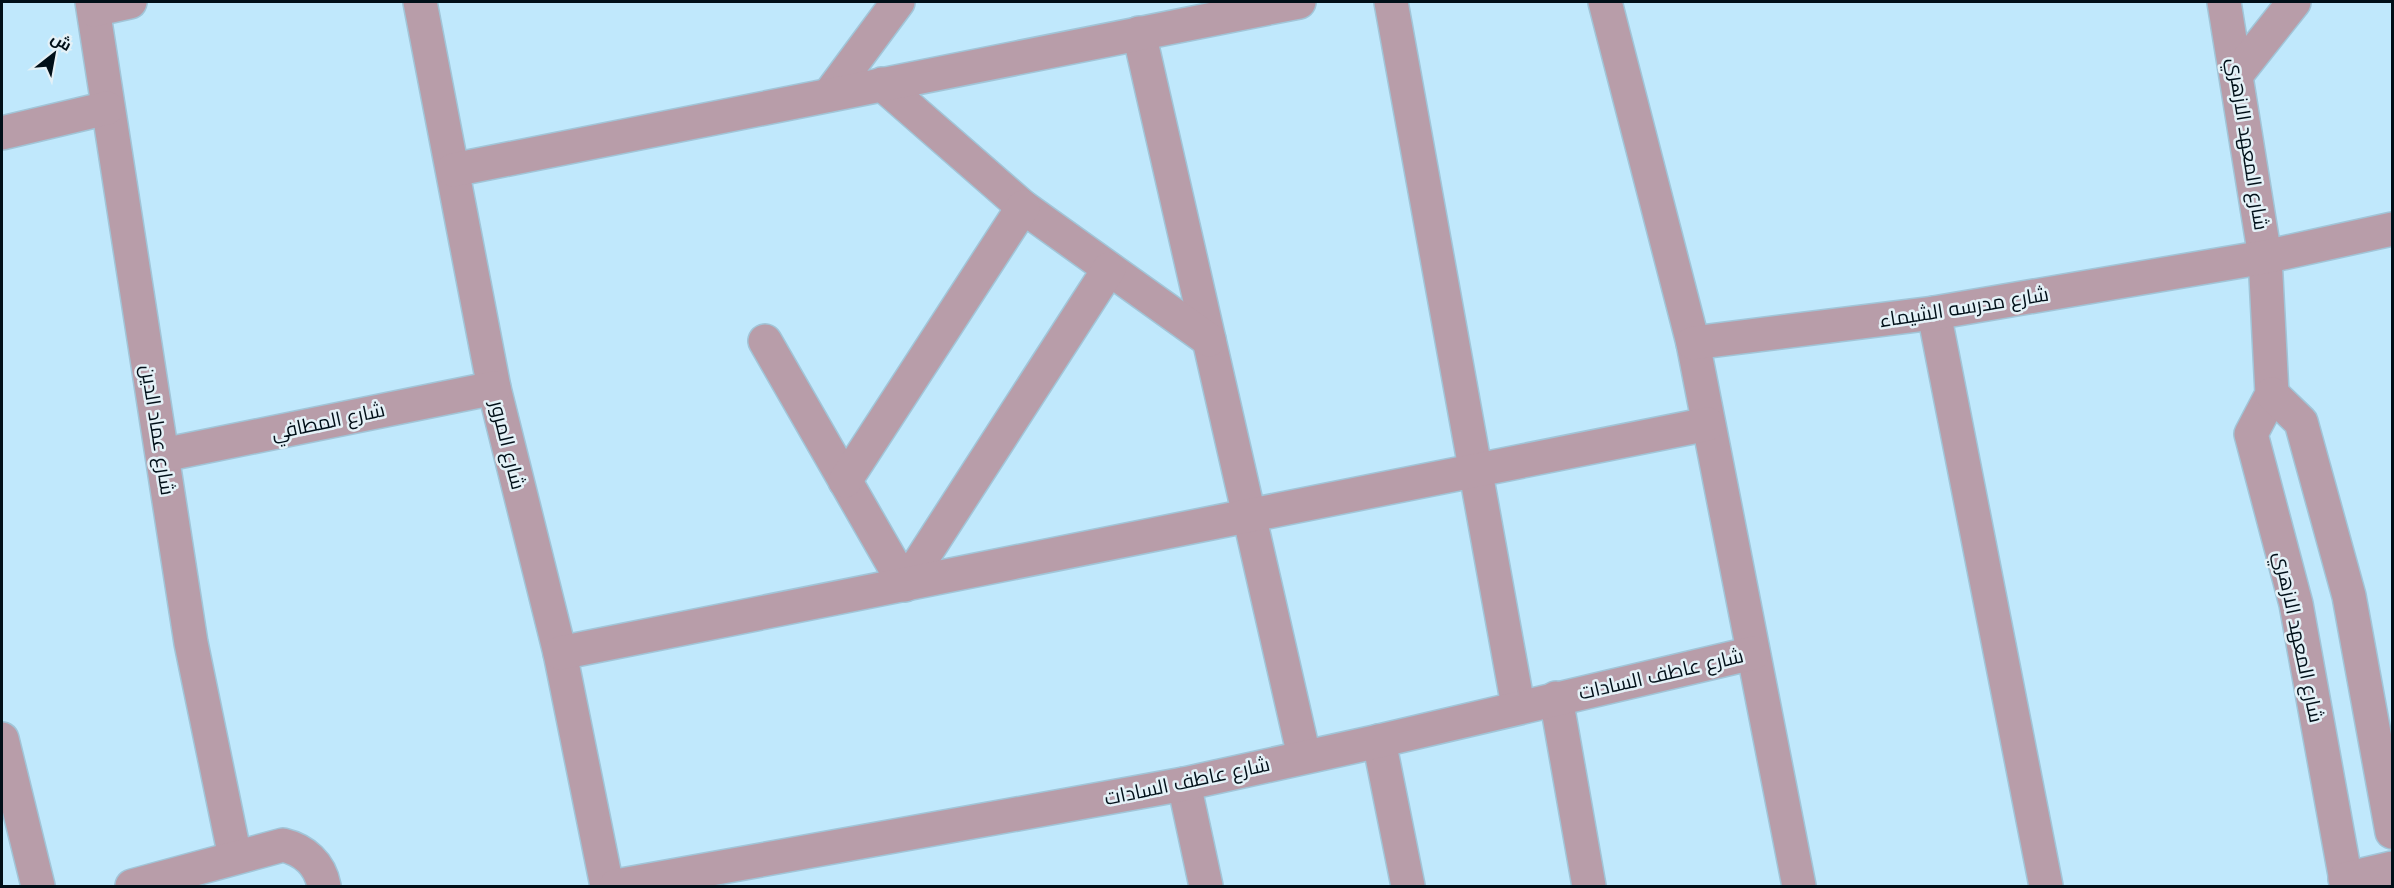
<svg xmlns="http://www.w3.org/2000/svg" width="2394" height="888" viewBox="0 0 2394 888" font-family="Inter,Cairo,sans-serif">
<rect width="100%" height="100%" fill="#c0e8fc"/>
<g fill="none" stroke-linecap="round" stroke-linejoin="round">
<!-- minor casing -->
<g stroke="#a1c5d8" stroke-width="36">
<g id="minor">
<path d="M 92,2 L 191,643 L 235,857"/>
<path d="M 420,2 L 494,388 L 560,653 L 607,886"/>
<path d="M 1391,2 L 1518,706"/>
<path d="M 1605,2 L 1693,343 L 1799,886"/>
<path d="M 2224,2 L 2265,257 L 2272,394 L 2251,434 L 2296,604 L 2347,886"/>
<path d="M 94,10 L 130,2"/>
<path d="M 1139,33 L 1304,756"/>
<path d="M 2237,74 L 2294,2"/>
<path d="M 882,84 L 1023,207 L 1209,340"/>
<path d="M 829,95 L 898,2"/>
<path d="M 2,133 L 107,108"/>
<path d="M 453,170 L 1299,2"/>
<path d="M 1934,313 L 2046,886"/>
<path d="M 765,341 L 905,585 L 1109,269"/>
<path d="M 1693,343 L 1934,313 L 2265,257 L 2392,229"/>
<path d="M 2272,394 L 2301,422 L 2349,596 L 2392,832"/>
<path d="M 163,455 L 494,388"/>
<path d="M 845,481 L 1023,207"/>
<path d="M 560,653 L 1708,424"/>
<path d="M 1556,698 L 1589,886"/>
<path d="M 2,739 L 38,886"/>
<path d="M 1379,741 L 1408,886"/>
<path d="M 1184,784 L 1206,886"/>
<path d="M 2345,879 L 2392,868"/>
<path d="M 132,886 L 283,845 C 304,850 320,864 324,886"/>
<path d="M 616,886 L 1184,784 L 1379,741 L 1753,653"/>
</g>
</g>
<!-- minor -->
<use href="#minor" stroke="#b89da9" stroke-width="33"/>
</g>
<g text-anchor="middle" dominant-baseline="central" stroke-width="5" stroke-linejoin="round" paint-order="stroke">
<!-- street labels -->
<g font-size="20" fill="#000f18" stroke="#e4f1f7">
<text transform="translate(2248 144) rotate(81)">شارع المعهد الازهري</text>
<text transform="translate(1964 307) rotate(-9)">شارع مدرسه الشيماء</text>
<text transform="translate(328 421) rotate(-12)">شارع المطافي</text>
<text transform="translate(158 430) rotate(81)">شارع عماد الدين</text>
<text transform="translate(508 445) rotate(76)">شارع المرور</text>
<text transform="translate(2299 637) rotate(78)">شارع المعهد الازهري</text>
<text transform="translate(1661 674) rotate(-13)">شارع عاطف السادات</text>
<text transform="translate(1187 781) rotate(-12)">شارع عاطف السادات</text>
</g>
</g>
<!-- border -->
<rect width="2394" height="888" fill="none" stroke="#000f18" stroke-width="6"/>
<!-- north arrow -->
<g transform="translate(54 54) rotate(31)" stroke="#e4f1f7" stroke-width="4.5" paint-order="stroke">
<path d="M0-4.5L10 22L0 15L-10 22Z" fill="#000f18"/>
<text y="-9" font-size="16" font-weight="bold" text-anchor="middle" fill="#000f18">ش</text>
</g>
</svg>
